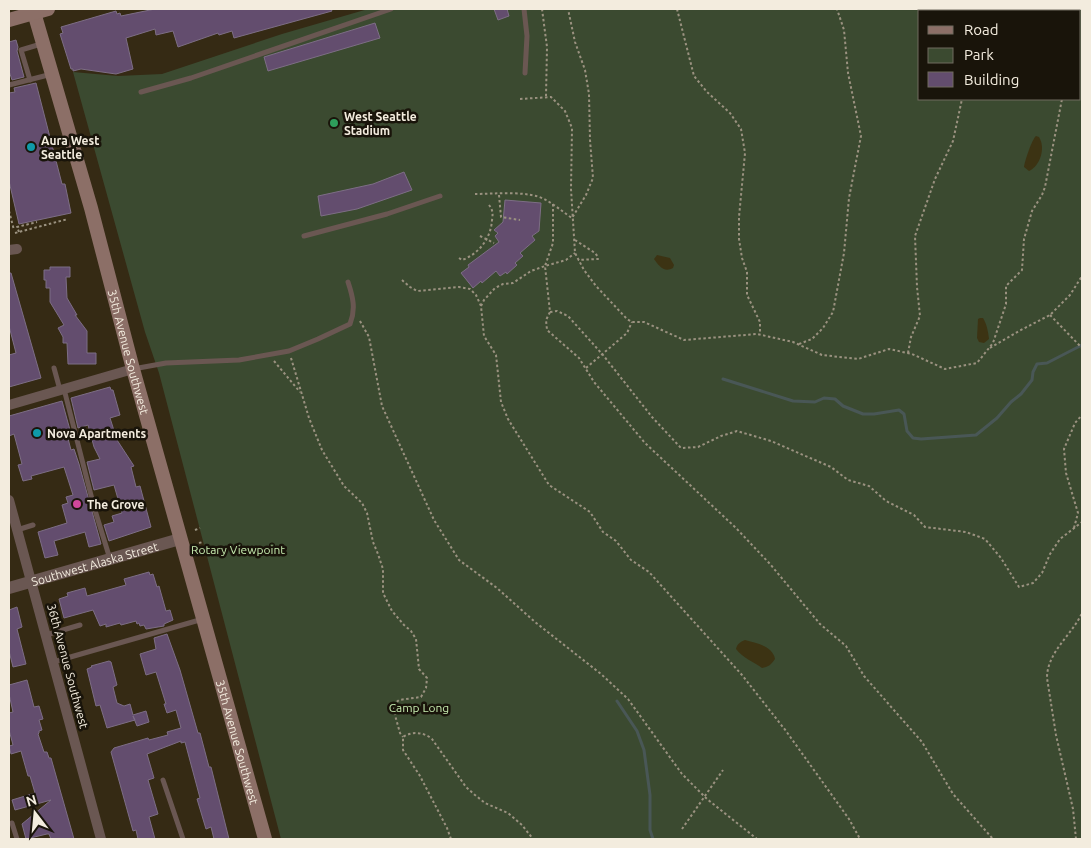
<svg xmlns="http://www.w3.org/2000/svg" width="1091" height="848" viewBox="0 0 1091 848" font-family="Ubuntu,sans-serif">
<rect width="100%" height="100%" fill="#352a14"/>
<!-- green -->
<path fill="#3b4a30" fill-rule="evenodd" d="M 368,9 L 1082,9 L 1082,839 L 281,839 L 159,373 L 145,332 L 73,72 L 118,76 L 162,74 L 282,34 ZM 920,11 L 1080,11 L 1080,99 L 920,99 Z"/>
<!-- sand -->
<g fill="#3c3313">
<path d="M 1036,136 L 1039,137 C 1046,148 1040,166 1029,171 L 1024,167 C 1024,163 1032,139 1036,136 Z"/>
<path d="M 657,255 L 670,258 L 674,265 L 673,268 C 664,273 659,266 654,259 Z"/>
<path d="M 980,318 L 983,318 C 987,325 988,331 989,339 L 984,343 L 979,342 L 977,338 L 978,319 Z"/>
<path d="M 745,640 C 756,643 773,646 775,659 C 771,665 768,667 762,668 C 754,662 743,658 736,649 C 737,644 740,642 745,640 Z"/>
</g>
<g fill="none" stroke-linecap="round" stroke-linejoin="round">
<!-- stream -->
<g stroke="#495756" stroke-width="3">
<path d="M 723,379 L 793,401 L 815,402 L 824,398 L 835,399 L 843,406 L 863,414 L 874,414 L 899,410 L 904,414 L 907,431 L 913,438 L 921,439 L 976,435 L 997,418 L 1011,402 L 1021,394 L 1032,380 L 1033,372 L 1037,364 L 1047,363 L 1082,345"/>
<path d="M 617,701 L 637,731 L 644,750 L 650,795 L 650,830 L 653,839"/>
</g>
</g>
<!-- building -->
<g fill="#634d6e" stroke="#7d6e85">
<path d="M 155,9 L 331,9 L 332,11 L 234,38 L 232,31 L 219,35 L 218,33 L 178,47 L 173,31 L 156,35 L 155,29 L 126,38 L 133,69 L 116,74 L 81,69 L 73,71 L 73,69 L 71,69 L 60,34 L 63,33 L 61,27 L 116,11 L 117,14 L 120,13 L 121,16 Z"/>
<path d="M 494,9 L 507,9 L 509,16 L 498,20 Z"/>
<path d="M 375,23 L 380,38 L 268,71 L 264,57 Z"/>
<path d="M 16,40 L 18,47 L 17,51 L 24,77 L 12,80 L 9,71 L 9,42 Z"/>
<path d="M 36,83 L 62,184 L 65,184 L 71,213 L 19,224 L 9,181 L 9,93 L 15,92 L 14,88 Z"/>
<path d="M 404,172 L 412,190 L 357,209 L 321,216 L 318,196 L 373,184 Z"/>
<path d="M 505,200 L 541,203 L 539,231 L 532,236 L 535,240 L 520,253 L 523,256 L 515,263 L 517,265 L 507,274 L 506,272 L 500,276 L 496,271 L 482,283 L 481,281 L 473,288 L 461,273 L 469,267 L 468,265 L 499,242 L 495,236 L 498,233 L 494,230 L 503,222 Z"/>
<path d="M 50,267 L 70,267 L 70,277 L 66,277 L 67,298 L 77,315 L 75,315 L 87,331 L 87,353 L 96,353 L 96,364 L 68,364 L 67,343 L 63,343 L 63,337 L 58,328 L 64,325 L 50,302 L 50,288 L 46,288 L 46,280 L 44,280 L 44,270 L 50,270 Z"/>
<path d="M 9,273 L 11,273 L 41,378 L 9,387 L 9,355 L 16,353 L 9,326 Z"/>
<path d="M 110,387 L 111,390 L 113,390 L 120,415 L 110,418 L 117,440 L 134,466 L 131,467 L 136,487 L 140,486 L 151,527 L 109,541 L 104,525 L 114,522 L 112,516 L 122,513 L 114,485 L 94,490 L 87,462 L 100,459 L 94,447 L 88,425 L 78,428 L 71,398 Z"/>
<path d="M 62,401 L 70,430 L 66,431 L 71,450 L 74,449 L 79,464 L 101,544 L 89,547 L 85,532 L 54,541 L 58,555 L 45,558 L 38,532 L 67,523 L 62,505 L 68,503 L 66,497 L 73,495 L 64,467 L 31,476 L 32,479 L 23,481 L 18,465 L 22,464 L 14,434 L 9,436 L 9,416 Z"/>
<path d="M 149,572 L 150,575 L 153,574 L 157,587 L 159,586 L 166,611 L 170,610 L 173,620 L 164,624 L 164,626 L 146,629 L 144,625 L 140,626 L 139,623 L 137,624 L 136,621 L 121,625 L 120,623 L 106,627 L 106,624 L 100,626 L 93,610 L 64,618 L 59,599 L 68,596 L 67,593 L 85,588 L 87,596 L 126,585 L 124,579 Z"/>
<path d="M 17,607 L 22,627 L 17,629 L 26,664 L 13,667 L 9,651 L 9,610 Z"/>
<path d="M 167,634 L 180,670 L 198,733 L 200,733 L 209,767 L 211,767 L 229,839 L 214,839 L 211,827 L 206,829 L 197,799 L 200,798 L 185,742 L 181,743 L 181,741 L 147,754 L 154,778 L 148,780 L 158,814 L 149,817 L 155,839 L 138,839 L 136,830 L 133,831 L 111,752 L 114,748 L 148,738 L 149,740 L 168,735 L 167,732 L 181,728 L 176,710 L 167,713 L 164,704 L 166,704 L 156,672 L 146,675 L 140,654 L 156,649 L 154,638 Z"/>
<path d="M 109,661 L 111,662 L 117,685 L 113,687 L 117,703 L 124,706 L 130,704 L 133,715 L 146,711 L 149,722 L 137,726 L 133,716 L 135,720 L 107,728 L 100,705 L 96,706 L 87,669 L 92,667 L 91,666 Z"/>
<path d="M 27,680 L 34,707 L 39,706 L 43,719 L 39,720 L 42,730 L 39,731 L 39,733 L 38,734 L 44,752 L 47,752 L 49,758 L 51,758 L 74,839 L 51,839 L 49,834 L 47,834 L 26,839 L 22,824 L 51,800 L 15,810 L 12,800 L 35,793 L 30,776 L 28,776 L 21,751 L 11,754 L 9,746 L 13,745 L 9,730 L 9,713 L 13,712 L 9,694 L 9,685 Z"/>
</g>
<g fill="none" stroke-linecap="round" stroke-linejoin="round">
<!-- path -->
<g stroke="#9b9280" stroke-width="2" stroke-dasharray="2.5 2.5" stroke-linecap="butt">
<path d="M 542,9 L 547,47 L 546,96"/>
<path d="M 677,9 L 694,76 L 707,92 L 730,113 L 741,129 L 745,153 L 739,217 L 739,239 L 742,258 L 747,272 L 747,295 L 760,322 L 760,333"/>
<path d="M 962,9 L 963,11"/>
<path d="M 1073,9 L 1074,11"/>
<path d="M 520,99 L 551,97 L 565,111 L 572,128 L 571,189 L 575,253 L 584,270 L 596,286 L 627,319 L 632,322 L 644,322 L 684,340 L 757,334 L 793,342 L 822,355 L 858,359 L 889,349 L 912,354 L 945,369 L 977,363 L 993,343 L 1006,304 L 1006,286 L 1022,270 L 1024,239 L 1032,211 L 1042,195 L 1045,187 L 1062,99"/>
<path d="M 475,194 C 494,194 529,190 546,200 C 555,205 563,212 572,218 L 586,195 L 593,178 L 590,140 L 589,94 L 585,70 L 575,42 L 568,9"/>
<path d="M 499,195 L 501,217 L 520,220"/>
<path d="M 553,204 L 553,243 L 545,266 L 566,260 L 575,253"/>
<path d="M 9,211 L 14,230"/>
<path d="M 19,232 L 17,227 L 37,222"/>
<path d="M 15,233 L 68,219"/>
<path d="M 480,236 L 494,243"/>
<path d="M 575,240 L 595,253 L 598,257 L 598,259 L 578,260"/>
<path d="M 459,258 L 462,260 C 479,254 491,238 492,220 C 493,214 493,210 489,205"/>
<path d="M 402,280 L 410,287 L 417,291 L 459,287 L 470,289 L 476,295 L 481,306 L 484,336 L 496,355 L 501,402 L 508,419 L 549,485 L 590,512 L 603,532 L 616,541 L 631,560 L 649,572 L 742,675 L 786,731 L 849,819 L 860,839"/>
<path d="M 481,306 L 484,300 L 495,288 L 503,284 L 513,283 L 531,271 L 545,266 L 550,312 L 546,320 L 547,330 L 579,358 L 594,382 L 645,443 L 736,528 L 770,564 L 820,624 L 846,646 L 864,676 L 922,742 L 953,794 L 993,839"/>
<path d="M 550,312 L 557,311 L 568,316 L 603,355 L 652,417 L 681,448 L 698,447 L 721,436 L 737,431 L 771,441 L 831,467 L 848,480 L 869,486 L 886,501 L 914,515 L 925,527 L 966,532 L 985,539 L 1001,558 L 1019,587 L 1033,583 L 1042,573 L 1050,554 L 1060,539 L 1082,522"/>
<path d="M 1050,315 L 1082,348"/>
<path d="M 360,321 L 369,337 L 382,406 L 434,520 L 459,560 L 497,588 L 535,622 L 601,674 L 628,699 L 682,774 L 707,799 L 757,839"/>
<path d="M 799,344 L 812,339 L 823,328 L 833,312 L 844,253 L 849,198 L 861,136 L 848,73 L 844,30 L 837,9"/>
<path d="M 990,348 L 1019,331 L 1050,315 L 1070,295 L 1082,276"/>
<path d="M 908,353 L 911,337 L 920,316 L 917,287 L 915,236 L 935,179 L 953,141 L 962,99"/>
<path d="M 291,358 L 309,418 L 322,450 L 344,486 L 362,503 L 367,513 L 373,542 L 378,554 L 383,569 L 383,593 L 392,611 L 404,625 L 411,631 L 416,639 L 419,669 L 427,678 L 426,688 L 421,697 L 399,700 L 394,704 L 393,708 L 400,733 L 403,737"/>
<path d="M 274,361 L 300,392"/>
<path d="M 586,368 L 627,333 L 632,322"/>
<path d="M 1074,528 L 1078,513 L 1066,473 L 1064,449 L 1075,423 L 1082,415"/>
<path d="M 195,530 L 200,528"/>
<path d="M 199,543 L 203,542"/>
<path d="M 682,829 L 723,770"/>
<path d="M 451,839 L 447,828 L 420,776 L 403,750 L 403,737 C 412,731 424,732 432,739 L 466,787 L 475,795 L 485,803 L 508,813 L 522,825 L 533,839"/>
<path d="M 1076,839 L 1073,809 L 1056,735 L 1047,678 C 1047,652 1072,635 1082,613"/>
</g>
<!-- service -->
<g stroke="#6a5752" stroke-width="5">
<path d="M 524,9 L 527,36 L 525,73"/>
<path d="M 30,80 L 21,50 L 41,44"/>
<path d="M 9,85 L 52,74"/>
<path d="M 141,92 L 191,78 L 391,9"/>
<path d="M 304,236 L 387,214 L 440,196"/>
<path d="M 54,368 L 60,390"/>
<path d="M 133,369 L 166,363 L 239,360 L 289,351 L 318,339 L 350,324 C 356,309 353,297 348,282"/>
<path d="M 64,389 L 94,507 L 110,559"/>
<path d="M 17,530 L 33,525"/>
<path d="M 46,635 L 80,625"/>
<path d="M 53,662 L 203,619"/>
<path d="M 163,780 L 183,839"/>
<path d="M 12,823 L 17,839"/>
</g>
<!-- minor -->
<g stroke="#6a5752" stroke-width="10">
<path d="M 9,250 L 17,249"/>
<path d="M 9,405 L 133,369"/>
<path d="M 9,500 L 101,839"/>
</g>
<!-- tertiary -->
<path stroke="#6a5752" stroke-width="12" id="s1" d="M 9,588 L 180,539"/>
<!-- secondary -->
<g stroke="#8c6f67" stroke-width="14">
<path id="s2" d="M 33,9 L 91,208 L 133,369 L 265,839"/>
<path d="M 9,20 L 48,9"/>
</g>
</g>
<!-- markers -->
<circle fill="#2e9e5b" stroke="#19140a" stroke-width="2" cx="334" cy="123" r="5"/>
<g fill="#0f9aa8" stroke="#19140a" stroke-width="2">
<circle cx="31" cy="147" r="5"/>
<circle cx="37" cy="433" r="5"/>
</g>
<circle fill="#d1479c" stroke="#19140a" stroke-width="2" cx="77" cy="504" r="5"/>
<g text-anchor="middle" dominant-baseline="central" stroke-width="5" stroke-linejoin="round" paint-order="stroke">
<!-- poi labels -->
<g font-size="12" font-weight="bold" fill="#f3ecde" stroke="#19140a" text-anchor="start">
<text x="344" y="116">West Seattle<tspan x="344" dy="14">Stadium</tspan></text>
<text x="41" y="140">Aura West<tspan x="41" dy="14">Seattle</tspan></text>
<text x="47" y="433">Nova Apartments</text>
<text x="87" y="504">The Grove</text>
</g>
<!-- street labels -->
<g font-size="12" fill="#f3ecde" stroke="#19140a">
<text stroke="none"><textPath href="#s2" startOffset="356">35th Avenue Southwest</textPath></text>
<text stroke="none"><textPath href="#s1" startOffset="89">Southwest Alaska Street</textPath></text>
<text transform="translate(68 666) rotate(75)">36th Avenue Southwest</text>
<text stroke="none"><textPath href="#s2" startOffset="761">35th Avenue Southwest</textPath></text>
</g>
<!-- park labels -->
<g font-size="12" fill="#c6ebaf" stroke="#19140a">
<text x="238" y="549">Rotary Viewpoint</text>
<text x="419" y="707">Camp Long</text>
</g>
</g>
<!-- border -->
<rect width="1091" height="848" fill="none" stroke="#f3ecde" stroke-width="20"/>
<!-- legend -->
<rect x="918" y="10" width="162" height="90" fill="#19140a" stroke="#706a5f"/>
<rect x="928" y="26" width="25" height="8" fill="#8c6f67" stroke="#706a5f"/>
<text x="964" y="35" font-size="15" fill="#f3ecde">Road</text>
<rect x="928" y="48" width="25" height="15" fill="#3b4a30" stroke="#706a5f"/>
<text x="964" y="60" font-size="15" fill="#f3ecde">Park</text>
<rect x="928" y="72" width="25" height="15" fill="#634d6e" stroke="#706a5f"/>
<text x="964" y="85" font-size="15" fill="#f3ecde">Building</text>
<!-- north arrow -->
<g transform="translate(35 813) rotate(344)" stroke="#19140a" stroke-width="4" paint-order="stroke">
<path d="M0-4L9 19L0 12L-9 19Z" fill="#f3ecde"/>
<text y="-8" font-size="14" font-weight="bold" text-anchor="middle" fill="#f3ecde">N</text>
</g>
</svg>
